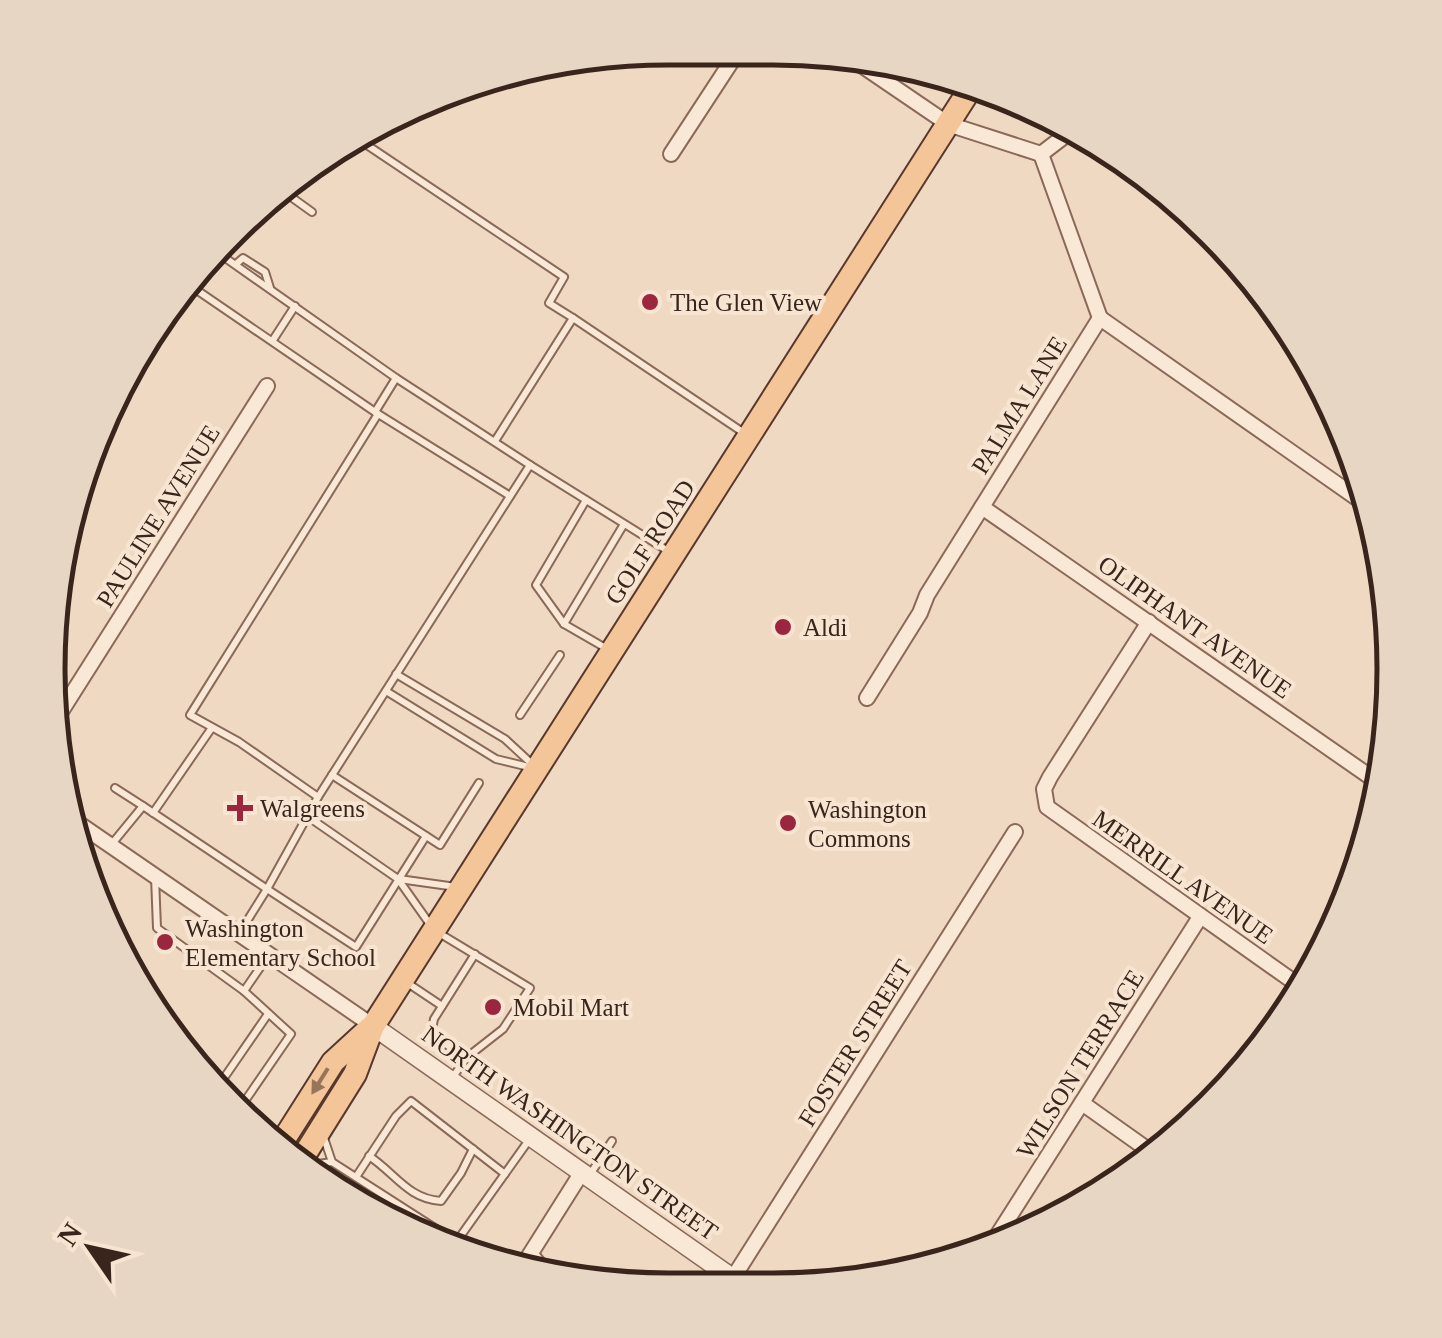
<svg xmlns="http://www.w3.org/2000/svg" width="1442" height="1338" viewBox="0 0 1442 1338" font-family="Georgia,serif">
<rect width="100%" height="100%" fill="#f0d9c3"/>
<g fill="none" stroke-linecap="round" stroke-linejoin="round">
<!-- service casing -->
<g stroke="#8a6959" stroke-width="10">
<g id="service">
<path d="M 358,139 L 564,277 L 549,303 L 573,318"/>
<path d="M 287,194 L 312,212"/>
<path d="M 214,250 L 396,378"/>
<path d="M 236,264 L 243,258 L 265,272 L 270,288"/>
<path d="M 185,282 L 375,412"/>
<path d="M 273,340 L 295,306"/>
<path d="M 495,441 L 573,318 L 744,433"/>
<path d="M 510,496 L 375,412 L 396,378 L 530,465"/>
<path d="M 586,500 L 536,585 L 564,624 L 609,650"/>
<path d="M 564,624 L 624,524"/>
<path d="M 396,674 L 505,739 L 533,765"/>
<path d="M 386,691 L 496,759 L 529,767"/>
<path d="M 520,715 L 560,655"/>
<path d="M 332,775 L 440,845 L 479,783"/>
<path d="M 115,788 L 143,806"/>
<path d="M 318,797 L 239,742 L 190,715 L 378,414"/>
<path d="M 153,813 L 211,729"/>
<path d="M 307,816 L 398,879 L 434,930 L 530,988 L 503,1029 L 466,1058 L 453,1077"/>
<path d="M 426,836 L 356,947 L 267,889 L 318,797 L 530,465 L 668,551"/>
<path d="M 111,845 L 143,806 L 267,889 L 239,934"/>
<path d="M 155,877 L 157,928 L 244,991"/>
<path d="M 399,879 L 456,887"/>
<path d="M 406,982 L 442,1006"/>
<path d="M 466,1058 L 431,1034 L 434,1019 L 475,954"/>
<path d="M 215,1091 L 268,1014"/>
<path d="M 236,1114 L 291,1034 L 244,991 L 268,956"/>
<path d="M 324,1138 L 332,1162 L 452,1239"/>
<path d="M 369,1156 C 395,1173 408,1199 441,1201 L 461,1173 L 473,1149"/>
<path d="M 305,1166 L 332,1162"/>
<path d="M 589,1176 L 612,1141"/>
<path d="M 356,1177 L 396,1116 L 411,1101 L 505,1174"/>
<path d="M 457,1241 L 529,1140"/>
<path d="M 533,1251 L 551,1273"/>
</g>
</g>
<!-- minor casing -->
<g stroke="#8a6959" stroke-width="18">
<g id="minor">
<path d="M 857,62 L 948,124 L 1041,154"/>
<path d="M 671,154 L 737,53"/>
<path d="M 1041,154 L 1100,318"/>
<path d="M 1041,154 L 1071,131"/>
<path d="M 1100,318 L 1364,503"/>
<path d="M 982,507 L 1382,785"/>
<path d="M 1149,622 L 1050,777 L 1044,789 L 1047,807 L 1301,987"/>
<path d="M 867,698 L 920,613 L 927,595 L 1100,318"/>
<path d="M 55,721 L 267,386"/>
<path d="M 72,819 L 373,1026"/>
<path d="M 1082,1103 L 1151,1152"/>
<path d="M 997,1236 L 1200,917"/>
<path d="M 524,1264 L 582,1172"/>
<path d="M 733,1278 L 1015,832"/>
</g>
</g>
<!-- tertiary casing -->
<g stroke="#8a6959" stroke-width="21">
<path id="tertiary" d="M 373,1026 L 738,1282"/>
</g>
<!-- primary casing -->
<g stroke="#58382d" stroke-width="26">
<g id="primary">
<path d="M 279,1147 L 333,1062 L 370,1028"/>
<path d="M 300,1162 L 355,1074 L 373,1026 L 972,86"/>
</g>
</g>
<!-- service -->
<use href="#service" stroke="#fae8d6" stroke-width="6"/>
<!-- minor -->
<use href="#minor" stroke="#fae8d6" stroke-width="14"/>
<!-- tertiary -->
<use href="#tertiary" stroke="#fae8d6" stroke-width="18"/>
<!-- primary -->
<use href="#primary" stroke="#f4c599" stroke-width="22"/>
</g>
<!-- one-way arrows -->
<defs><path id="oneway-solid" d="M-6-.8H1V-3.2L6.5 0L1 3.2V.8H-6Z" transform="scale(2.5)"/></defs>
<use fill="#97755b" href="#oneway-solid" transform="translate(320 1081) rotate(122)"/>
<!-- markers -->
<g fill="#9b273f" stroke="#f7e5d2" stroke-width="4">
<circle cx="650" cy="302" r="10"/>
<circle cx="783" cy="627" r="10"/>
<path d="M235 793h10v10h10v10h-10v10h-10v-10h-10v-10h10z"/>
<circle cx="788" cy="823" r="10"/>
<circle cx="165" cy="942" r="10"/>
<circle cx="493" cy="1007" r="10"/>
</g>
<g text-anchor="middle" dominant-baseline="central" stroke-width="8" stroke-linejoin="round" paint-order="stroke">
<!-- poi labels -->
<g font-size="25" fill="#3a251d" stroke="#f7e5d2" text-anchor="start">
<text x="670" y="302">The Glen View</text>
<text x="803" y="627">Aldi</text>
<text x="260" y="808">Walgreens</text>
<text x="808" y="809">Washington<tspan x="808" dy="29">Commons</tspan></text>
<text x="185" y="928">Washington<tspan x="185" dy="29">Elementary School</tspan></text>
<text x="513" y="1007">Mobil Mart</text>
</g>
<!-- street labels -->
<g font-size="25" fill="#3a251d" stroke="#f7e5d2">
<text transform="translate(1019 405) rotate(-58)">PALMA LANE</text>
<text transform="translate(158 516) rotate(-58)">PAULINE AVENUE</text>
<text transform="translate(650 542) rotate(-57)">GOLF ROAD</text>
<text transform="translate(1195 627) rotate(35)">OLIPHANT AVENUE</text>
<text transform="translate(1183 877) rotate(35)">MERRILL AVENUE</text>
<text transform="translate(855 1043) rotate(-58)">FOSTER STREET</text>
<text transform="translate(1080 1064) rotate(-58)">WILSON TERRACE</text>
<text transform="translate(570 1133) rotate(35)">NORTH WASHINGTON STREET</text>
</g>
</g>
<!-- crop -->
<path d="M0 0H1442V1338H0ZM669 65H773A604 604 0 0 1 1377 669V669A604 604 0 0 1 773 1273H669A604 604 0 0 1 65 669V669A604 604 0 0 1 669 65Z" fill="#e8d6c4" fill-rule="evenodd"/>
<path fill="none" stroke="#3a251d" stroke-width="5" d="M669 65H773A604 604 0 0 1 1377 669V669A604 604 0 0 1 773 1273H669A604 604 0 0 1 65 669V669A604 604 0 0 1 669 65Z"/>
<!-- north arrow -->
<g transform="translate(90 1248) rotate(304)" stroke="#f7e5d2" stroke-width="8" paint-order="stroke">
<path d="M0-8L18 38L0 25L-18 38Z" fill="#3a251d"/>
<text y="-15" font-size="28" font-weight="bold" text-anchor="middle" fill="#3a251d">N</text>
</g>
</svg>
